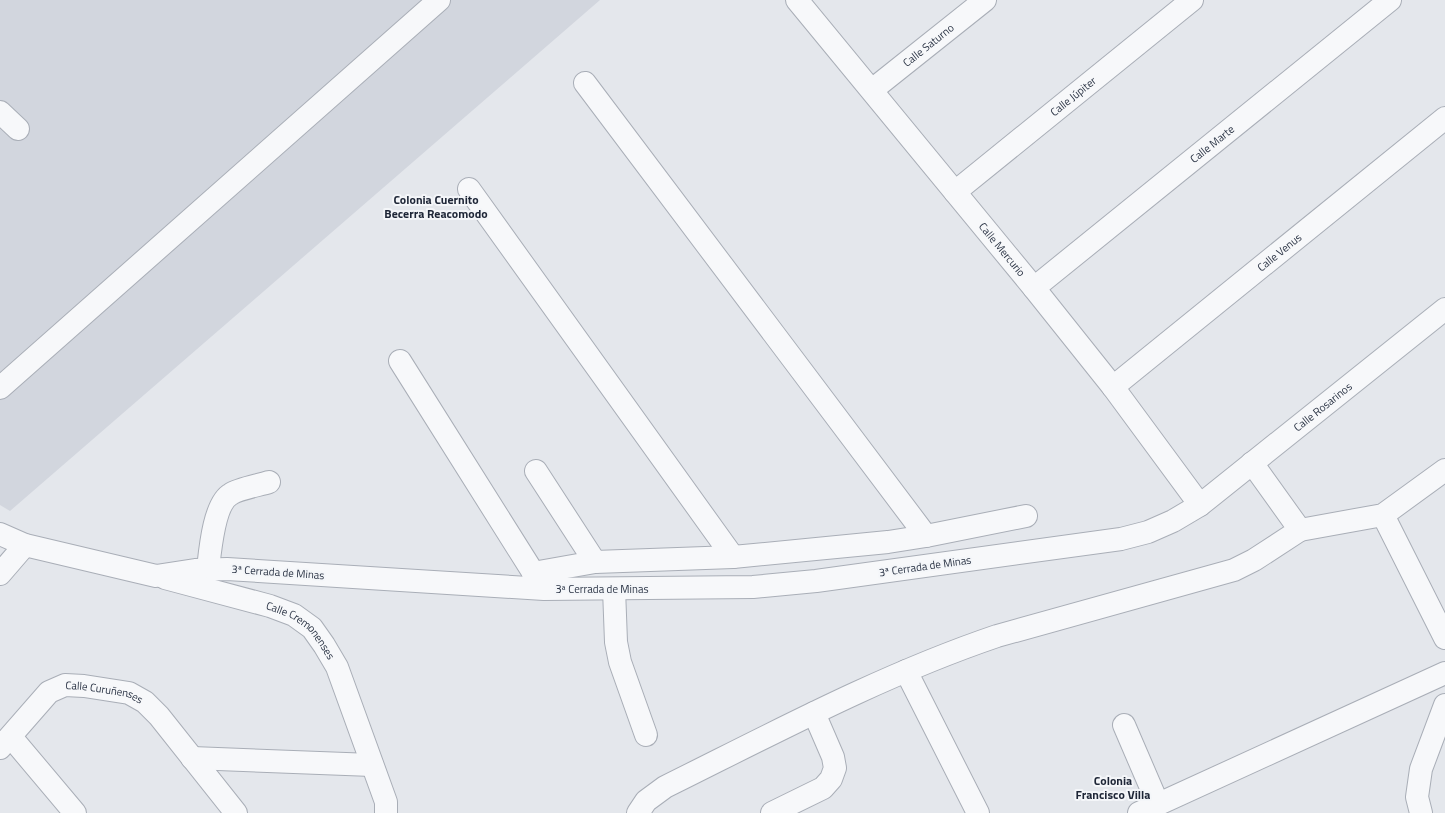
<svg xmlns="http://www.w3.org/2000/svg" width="1445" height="813" viewBox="0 0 1445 813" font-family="'Titillium Web',sans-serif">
<rect width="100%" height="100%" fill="#e4e7ec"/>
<!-- built -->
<path fill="#d2d6de" d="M 0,0 L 600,0 L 10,511 L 0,505 Z"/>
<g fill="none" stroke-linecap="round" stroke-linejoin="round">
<!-- minor casing -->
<g stroke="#a9aeb7" stroke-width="24">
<g id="minor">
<path id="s1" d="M 797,0 L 1034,288 L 1113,387 L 1200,505"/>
<path d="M 585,83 L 926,536"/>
<path id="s2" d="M 872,90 L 985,0"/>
<path d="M 0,112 L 18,129"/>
<path d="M 469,189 L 733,557"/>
<path id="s3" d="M 955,192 L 1192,0"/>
<path id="s4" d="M 1034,288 L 1390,0"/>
<path d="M 400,361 L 541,585"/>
<path id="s5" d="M 1113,387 L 1445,118"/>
<path d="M 0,388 L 439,0"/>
<path d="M 536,471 L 595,562"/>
<path d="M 1383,515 L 1445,638"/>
<path d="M 1300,530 L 1383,515 L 1445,470"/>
<path id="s6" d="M 0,534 L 25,545 L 156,576 L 195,570 L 227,569 L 544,589 L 753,587 L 816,581 L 1121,539 L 1148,532 L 1173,521 L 1200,505 L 1445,309"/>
<path d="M 208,569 C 210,551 214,503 231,494 C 238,489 260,485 269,482"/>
<path d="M 533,573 L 595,562 L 733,557 L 888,542 L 926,536 L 1026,516"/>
<path d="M 0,574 L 25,545"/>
<path id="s7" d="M 165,578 L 270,606 L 294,615 L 312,628 L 324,645 L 337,667 L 386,802 L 386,813"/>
<path d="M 614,589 L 616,642 L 620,662 L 646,735"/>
<path d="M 906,671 L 978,813"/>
<path d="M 1124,725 L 1158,804"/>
<path d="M 11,737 L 75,813"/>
<path id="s8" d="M 0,748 L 49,692 L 65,685 L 84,686 L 129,693 L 145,702 L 159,716 L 236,813"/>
<path d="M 192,758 L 372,765"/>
<path d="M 638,813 L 646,801 L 665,787 C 774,733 882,675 997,636 L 1234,570 L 1254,560 L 1300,530 L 1252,463"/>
<path d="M 772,813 L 823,788 L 831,779 L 835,768 L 833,757 L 814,713"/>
<path d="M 1139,813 L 1445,673"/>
<path d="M 1421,813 L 1417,797 L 1421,769 L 1445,705"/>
</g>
</g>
<!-- minor -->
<use href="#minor" stroke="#f7f8fa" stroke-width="22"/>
</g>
<g text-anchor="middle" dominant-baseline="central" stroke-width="4" stroke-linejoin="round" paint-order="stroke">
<!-- street labels -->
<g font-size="11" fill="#2b3445" stroke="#f4f6f9">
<text stroke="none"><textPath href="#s2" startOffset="72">Calle Saturno</textPath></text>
<text stroke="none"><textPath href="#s3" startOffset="152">Calle Júpiter</textPath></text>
<text stroke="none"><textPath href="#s4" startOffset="229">Calle Marte</textPath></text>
<text stroke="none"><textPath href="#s1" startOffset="323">Calle Mercurio</textPath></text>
<text stroke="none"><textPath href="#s5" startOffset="214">Calle Venus</textPath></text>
<text stroke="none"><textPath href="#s6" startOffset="1375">Calle Rosarinos</textPath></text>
<text transform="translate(925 566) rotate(-8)">3ª Cerrada de Minas</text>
<text transform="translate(278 572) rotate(4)">3ª Cerrada de Minas</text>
<text x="602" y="589">3ª Cerrada de Minas</text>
<text stroke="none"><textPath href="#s7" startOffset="149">Calle Cremonenses</textPath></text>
<text stroke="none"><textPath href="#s8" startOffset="132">Calle Curuñenses</textPath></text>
</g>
<!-- neighbourhood labels -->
<g font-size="12" font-weight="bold" fill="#1d2536" stroke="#f4f6f9">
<text x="436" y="199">Colonia Cuernito<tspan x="436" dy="14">Becerra Reacomodo</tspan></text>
<text x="1113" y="780">Colonia<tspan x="1113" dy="14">Francisco Villa</tspan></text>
</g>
</g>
</svg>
